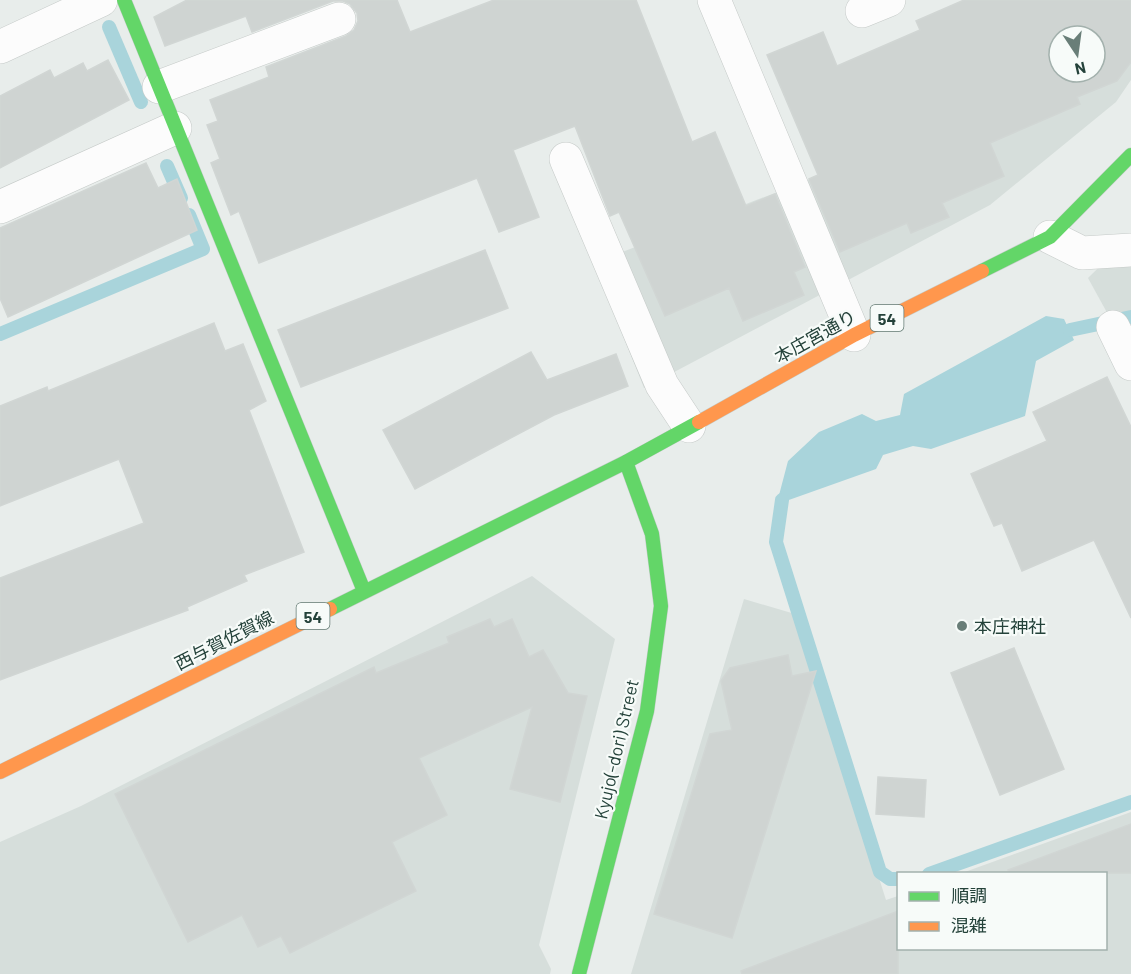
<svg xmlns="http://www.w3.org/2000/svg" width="1131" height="974" viewBox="0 0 1131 974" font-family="Barlow,'Noto Sans JP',sans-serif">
<rect width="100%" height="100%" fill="#e8edeb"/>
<!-- built -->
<g fill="#d6dedb">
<path d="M 1131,10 L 1131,80 L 1116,102 L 990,205 L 644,388 L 594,263 L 950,125 L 1059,72 L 1095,72 L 1095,36 Z"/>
<path d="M 1131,236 L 1131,322 L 1116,329 L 1088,278 Z"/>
<path d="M 532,576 L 615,639 L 539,945 L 551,969 L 550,974 L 0,974 L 0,842 L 81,806 Z"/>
<path d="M 744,599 L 795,614 L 886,900 L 898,896 L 898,948 L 1106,948 L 1106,874 L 962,873 L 1131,812 L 1131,974 L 631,974 Z"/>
</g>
<!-- water -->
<path fill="#a9d4db" d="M 1046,316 L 1064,319 L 1074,340 L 1036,361 L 1025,416 L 931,449 L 913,446 L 883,455 L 876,469 L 786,501 L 778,499 L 788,461 L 819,432 L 862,414 L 876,421 L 900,415 L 904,394 Z"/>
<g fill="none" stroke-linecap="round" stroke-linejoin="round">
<!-- stream -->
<g stroke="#a9d4db" stroke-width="14">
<path d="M 109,27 L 141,102"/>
<path d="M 167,166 L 181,198"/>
<path d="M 1070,330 L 1131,317"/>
<path d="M 0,334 L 203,249 L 189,215"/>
<path d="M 782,500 L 776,542 L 880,872 L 890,879 L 898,879"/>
<path d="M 929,874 L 1131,802"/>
</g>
</g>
<!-- building -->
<g fill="#cfd4d2" stroke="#d1d6d4" stroke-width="1.5" fill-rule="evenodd">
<path d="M 187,0 L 397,0 L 410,32 L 494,0 L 636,0 L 692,142 L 715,132 L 746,206 L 775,194 L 805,267 L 794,272 L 804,295 L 743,321 L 729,288 L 665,316 L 619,212 L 610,216 L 575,126 L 513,150 L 539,217 L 499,232 L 477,178 L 259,263 L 239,211 L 231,215 L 211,163 L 220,159 L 207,125 L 218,121 L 210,100 L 269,77 L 266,67 L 346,36 L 354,30 L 358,21 L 357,13 L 350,4 L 343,1 L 333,1 L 252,32 L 246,16 L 165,46 L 154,17 Z"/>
<path d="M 964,0 L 1131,0 L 1131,62 L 1117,81 L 1077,97 L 1080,104 L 990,143 L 1004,176 L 942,203 L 949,217 L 911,233 L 907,223 L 840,252 L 809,179 L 818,175 L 767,55 L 823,32 L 837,66 L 920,30 L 916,21 ZM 1059,36 L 1095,36 L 1095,72 L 1059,72 Z"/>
<path d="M 108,60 L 129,100 L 0,168 L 0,96 L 50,70 L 54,78 L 83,63 L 87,71 Z"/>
<path d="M 146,163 L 158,188 L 177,179 L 197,230 L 8,317 L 0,298 L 0,228 Z"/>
<path d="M 485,250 L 508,308 L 301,387 L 278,330 Z"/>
<path d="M 214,323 L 225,351 L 243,344 L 266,401 L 249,410 L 304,552 L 244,575 L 247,581 L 187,607 L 188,610 L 0,680 L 0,578 L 144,523 L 119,459 L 0,506 L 0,406 L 47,387 L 48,391 Z"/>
<path d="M 531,352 L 547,380 L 616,354 L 628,386 L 554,415 L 415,489 L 383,430 Z"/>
<path d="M 1107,377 L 1131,427 L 1131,618 L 1094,540 L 1022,571 L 1002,523 L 994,526 L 971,474 L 1047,441 L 1033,412 Z"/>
<path d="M 490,619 L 494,627 L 512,619 L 529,657 L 543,650 L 568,693 L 587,696 L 560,802 L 510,789 L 532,707 L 419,758 L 447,815 L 392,842 L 416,891 L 290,953 L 281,936 L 258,947 L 242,915 L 188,942 L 115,794 L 374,667 L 376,673 L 449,643 L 447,637 Z"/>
<path d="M 1014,648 L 1064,769 L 1000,795 L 951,673 Z"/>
<path d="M 788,655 L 792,676 L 816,671 L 732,938 L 654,914 L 710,734 L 732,730 L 721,681 L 730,668 Z"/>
<path d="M 878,777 L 926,780 L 924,817 L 876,814 Z"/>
<path d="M 1131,824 L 1131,873 L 1009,873 L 1008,870 Z"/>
<path d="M 898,911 L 898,974 L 742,974 L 741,971 Z"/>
</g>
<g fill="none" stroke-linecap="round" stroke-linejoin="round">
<!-- street casing -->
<g stroke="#c5cac8" stroke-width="34">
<g id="street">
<path d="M 714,0 L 854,335"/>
<path d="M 862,11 L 889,0"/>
<path d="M 0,47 L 101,0"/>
<path d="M 159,87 L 339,19"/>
<path d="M 566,159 L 662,385 L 689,426"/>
<path d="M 0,207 L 175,128"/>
<path d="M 1050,237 L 1082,253 L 1131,250"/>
<path d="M 1113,327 L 1131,364"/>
</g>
</g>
<!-- fast casing -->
<g stroke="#c3cbc8" stroke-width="15">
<g id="fast">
<path d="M 124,0 L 364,591"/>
<path d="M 982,271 L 1050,237 L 1131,155"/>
<path d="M 330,609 L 626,462 L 699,422"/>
<path d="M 579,974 L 647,711 L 661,606 L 652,534 L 626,462"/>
</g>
</g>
<!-- slow casing -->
<g stroke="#c3cbc8" stroke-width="15">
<g id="slow">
<path d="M 699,422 L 854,335 L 982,271"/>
<path d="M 0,772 L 330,609"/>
</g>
</g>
<!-- street -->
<use href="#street" stroke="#fcfcfc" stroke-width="33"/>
<!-- fast -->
<use href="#fast" stroke="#63d668" stroke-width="14"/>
<!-- slow -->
<use href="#slow" stroke="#ff974d" stroke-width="14"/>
</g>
<!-- markers -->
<circle fill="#697e78" stroke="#f7fbf9" stroke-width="2" cx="962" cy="626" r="6"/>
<g text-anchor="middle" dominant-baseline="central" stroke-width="4.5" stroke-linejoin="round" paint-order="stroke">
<!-- shield labels -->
<g fill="#f7fbf9" stroke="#637a73" stroke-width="1.5">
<rect x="870.5" y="305" width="33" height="26" rx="4.5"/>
<rect x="296.5" y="603" width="33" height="26" rx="4.5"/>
</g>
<g font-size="16" font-weight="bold" fill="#24423a">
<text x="887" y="318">54</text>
<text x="313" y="616">54</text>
</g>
<!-- street labels -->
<g font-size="18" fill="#24423a" stroke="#f7fbf9">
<text transform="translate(815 336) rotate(-29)">本庄宮通り</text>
<text transform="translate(224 640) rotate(-27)">西与賀佐賀線</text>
<text transform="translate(616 749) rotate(-77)">Kyujo(-dori) Street</text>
</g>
<!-- poi labels -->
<g font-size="18" fill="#24423a" stroke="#f7fbf9" text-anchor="start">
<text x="974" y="626">本庄神社</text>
</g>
</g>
<!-- legend -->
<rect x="897" y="872" width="210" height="78" fill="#f7fbf9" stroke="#a3b1ad" stroke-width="1.5"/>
<rect x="909" y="892" width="30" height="9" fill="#63d668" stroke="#a3b1ad" stroke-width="1.5"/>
<text x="951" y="902" font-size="18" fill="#24423a">順調</text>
<rect x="909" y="922" width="30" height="9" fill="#ff974d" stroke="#a3b1ad" stroke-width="1.5"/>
<text x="951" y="932" font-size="18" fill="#24423a">混雑</text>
<!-- north arrow -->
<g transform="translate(1077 54) rotate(167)"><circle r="28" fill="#f7fbf9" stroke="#a3b1ad" stroke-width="1.5"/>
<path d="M0-4.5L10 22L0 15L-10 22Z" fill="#697e78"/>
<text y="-9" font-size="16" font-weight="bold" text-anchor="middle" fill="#24423a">N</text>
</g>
</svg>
